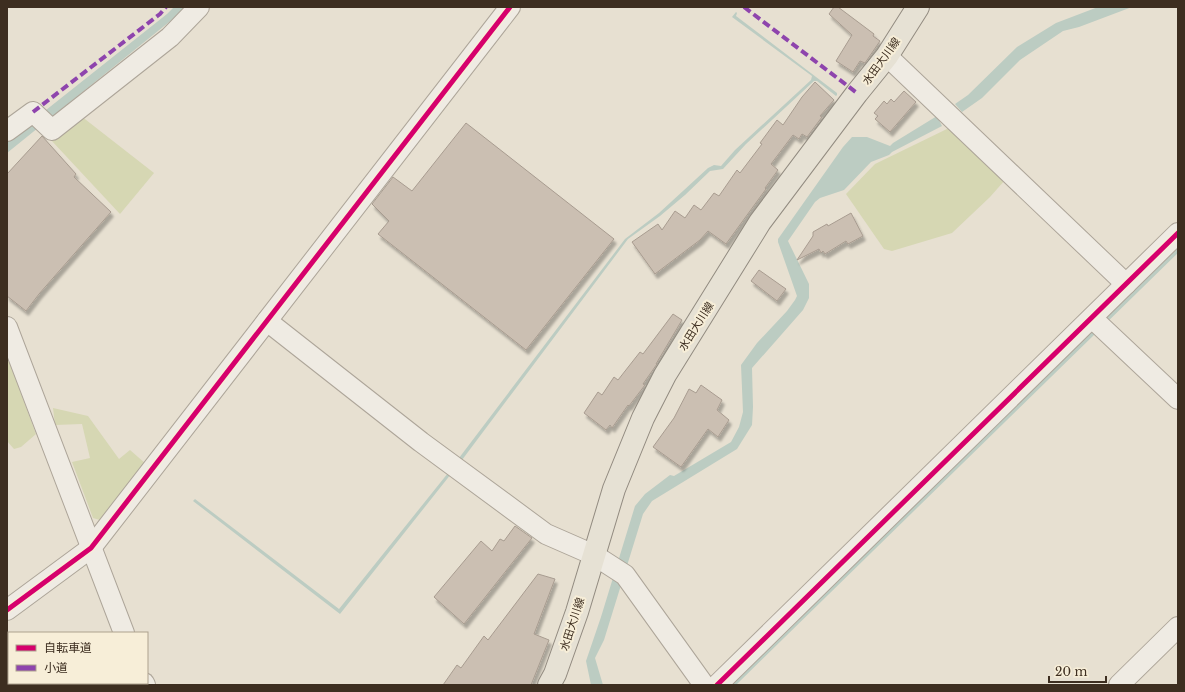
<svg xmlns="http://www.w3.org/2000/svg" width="1185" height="692" viewBox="0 0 1185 692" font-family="'Libre Baskerville','Noto Sans JP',serif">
<defs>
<filter id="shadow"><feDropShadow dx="2.5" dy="4.5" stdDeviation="1" flood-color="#0004"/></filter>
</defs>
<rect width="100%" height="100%" fill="#e7e0d1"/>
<!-- green -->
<g fill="#d6d7b3">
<path d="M 81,116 L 154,173 L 120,214 L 51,140 Z"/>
<path d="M 951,127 L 1005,180 L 990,197 L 952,233 L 892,251 L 884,249 L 846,194 L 875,164 Z"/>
<path d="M 9,361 L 36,434 L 21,447 L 14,449 L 7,441 L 7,363 Z"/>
<path d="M 53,408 L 88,416 L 119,459 L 130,450 L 146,464 L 100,520 L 93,518 L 72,462 L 90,458 L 82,424 L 55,425 Z"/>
</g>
<!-- water -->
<g fill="#bcccc2">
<path d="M 174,7 L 185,7 L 179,14 L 7,153 L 7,141 L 167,14 Z"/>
<path d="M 1098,7 L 1132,7 L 1079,27 L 1063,31 L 1020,60 L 982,98 L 962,112 L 955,104 L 968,95 L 1017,47 L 1056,23 Z"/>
<path d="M 736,12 L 737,13 L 736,16 L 837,93 L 837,95 L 836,96 L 817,81 L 814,81 L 746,144 L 723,169 L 710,171 L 685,195 L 660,216 L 628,239 L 462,460 L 459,458 L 625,239 L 659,213 L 708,168 L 714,165 L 721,166 L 735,150 L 811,80 L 812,76 L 732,17 Z"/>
<path d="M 937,116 L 942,126 L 892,152 L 889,155 L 871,162 L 844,190 L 820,198 L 815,202 L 788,241 L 809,284 L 809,298 L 803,310 L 752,368 L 753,407 L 752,425 L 737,449 L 652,501 L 643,514 L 604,640 L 595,658 L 603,685 L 591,685 L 586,661 L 601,617 L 635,506 L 645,494 L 670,475 L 674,476 L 731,442 L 739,427 L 743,412 L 741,365 L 757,343 L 787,311 L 795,300 L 797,296 L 778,242 L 778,239 L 843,147 L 852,137 L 867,137 L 890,146 L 893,143 Z"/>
<path d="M 448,473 L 451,474 L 340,614 L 193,501 L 195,499 L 339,609 Z"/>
</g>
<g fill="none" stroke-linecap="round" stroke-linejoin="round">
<!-- stream -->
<path stroke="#bcccc2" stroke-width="5.5" d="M 732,685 L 1178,249"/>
</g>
<!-- building -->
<g fill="#cbbfb2" stroke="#a89c90" filter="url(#shadow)">
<path d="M 834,7 L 838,7 L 874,34 L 873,36 L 880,41 L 865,63 L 860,61 L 853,72 L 836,61 L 852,35 L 829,14 Z"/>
<path d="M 815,82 L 834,100 L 820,116 L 822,117 L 807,137 L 802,134 L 799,139 L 793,135 L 771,164 L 778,170 L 765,188 L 766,189 L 726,244 L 708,231 L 700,240 L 655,274 L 632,242 L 658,224 L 662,230 L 675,211 L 685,218 L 694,205 L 701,210 L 714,193 L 719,196 L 737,170 L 740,173 L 762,144 L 760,143 L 777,120 L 783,125 L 802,97 Z"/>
<path d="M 904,91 L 916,102 L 890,132 L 875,119 L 878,116 L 874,113 L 884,101 L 887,104 L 891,99 L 894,102 Z"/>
<path d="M 466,123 L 614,239 L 526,350 L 378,234 L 389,221 L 372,204 L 393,177 L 412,191 Z"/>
<path d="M 42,136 L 76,174 L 74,177 L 111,212 L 39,294 L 26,311 L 7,296 L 7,174 Z"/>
<path d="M 851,213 L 863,236 L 848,244 L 846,241 L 825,254 L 823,251 L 821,253 L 819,249 L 797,260 L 813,236 L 813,232 L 827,224 L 828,226 Z"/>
<path d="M 759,270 L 786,289 L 777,301 L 751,281 Z"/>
<path d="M 673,314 L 682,320 L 656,364 L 657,364 L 643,384 L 645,385 L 629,406 L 628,405 L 612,428 L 610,425 L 606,430 L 584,413 L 598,392 L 602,395 L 614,377 L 618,380 L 640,352 L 643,354 Z"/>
<path d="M 701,385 L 722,400 L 717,410 L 729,420 L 718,437 L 708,429 L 681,467 L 653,447 L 674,418 L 689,389 L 696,393 Z"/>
<path d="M 515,526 L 532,538 L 464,624 L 434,597 L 481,541 L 492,551 L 500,539 L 504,541 Z"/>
<path d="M 538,574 L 555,579 L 534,634 L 549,640 L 531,685 L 443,685 L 457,665 L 461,668 L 484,636 L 488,640 Z"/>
</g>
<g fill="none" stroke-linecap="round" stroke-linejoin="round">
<!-- minor casing -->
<g stroke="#ada599" stroke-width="22">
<g id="minor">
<path d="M 887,56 L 1126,284"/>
<path d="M 7,131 L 33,112 L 52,130 L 170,37 L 199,7"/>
<path d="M 1092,318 L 1178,399"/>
<path d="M 267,321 L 421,442 L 546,534 L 594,555 L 625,575 L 704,685"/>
<path d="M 7,327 L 124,633"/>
<path d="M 7,610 L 91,548 L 510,7"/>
<path d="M 144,683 L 145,685"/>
<path d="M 717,685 L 1178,233"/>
<path d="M 1119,685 L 1178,627"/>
</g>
</g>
<!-- major casing -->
<g stroke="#928b80" stroke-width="24">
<path id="major" d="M 549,685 L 555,674 L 577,612 L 614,489 L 643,418 L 665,375 L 760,222 L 857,93 L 887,56 L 918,7"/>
</g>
<!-- minor -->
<use href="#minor" stroke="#efebe3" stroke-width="20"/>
<!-- major -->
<use href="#major" stroke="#e6e1d4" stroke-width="22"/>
<!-- quiet -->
<g stroke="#8e44ad" stroke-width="4" stroke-dasharray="8 4" stroke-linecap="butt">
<path d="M 744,7 L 857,93"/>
<path d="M 33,112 L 160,14 L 166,7"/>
</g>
<!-- cycleway casing -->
<g stroke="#f7eed8" stroke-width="8">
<g id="cycleway">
<path d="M 7,610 L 91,548 L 510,7"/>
<path d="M 717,685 L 1178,233"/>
</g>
</g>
<!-- cycleway -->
<use href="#cycleway" stroke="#d6006c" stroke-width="5"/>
</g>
<g text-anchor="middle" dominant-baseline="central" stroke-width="4" stroke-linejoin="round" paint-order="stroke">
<!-- street labels -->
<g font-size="11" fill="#3d2e20" stroke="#f7eed8">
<text transform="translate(881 61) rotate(-54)">水田大川線</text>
<text transform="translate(696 326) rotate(-58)">水田大川線</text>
<text transform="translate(572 624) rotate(-72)">水田大川線</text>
</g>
</g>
<!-- border -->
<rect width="1185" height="692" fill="none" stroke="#3d2e20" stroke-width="16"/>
<!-- legend -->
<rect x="8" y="632" width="140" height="52" fill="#f7eed8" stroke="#ada18e"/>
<rect x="16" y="645" width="20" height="6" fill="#d6006c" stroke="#ada18e"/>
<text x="44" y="652" font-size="12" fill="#3d2e20">自転車道</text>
<rect x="16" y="665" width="20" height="6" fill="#8e44ad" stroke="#ada18e"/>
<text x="44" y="672" font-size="12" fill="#3d2e20">小道</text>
<!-- scale -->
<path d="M1049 676v6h57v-6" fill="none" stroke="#3d2e20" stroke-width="2"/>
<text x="1055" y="676" font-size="12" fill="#3d2e20" stroke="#f7eed8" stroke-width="3" paint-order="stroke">20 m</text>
</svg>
